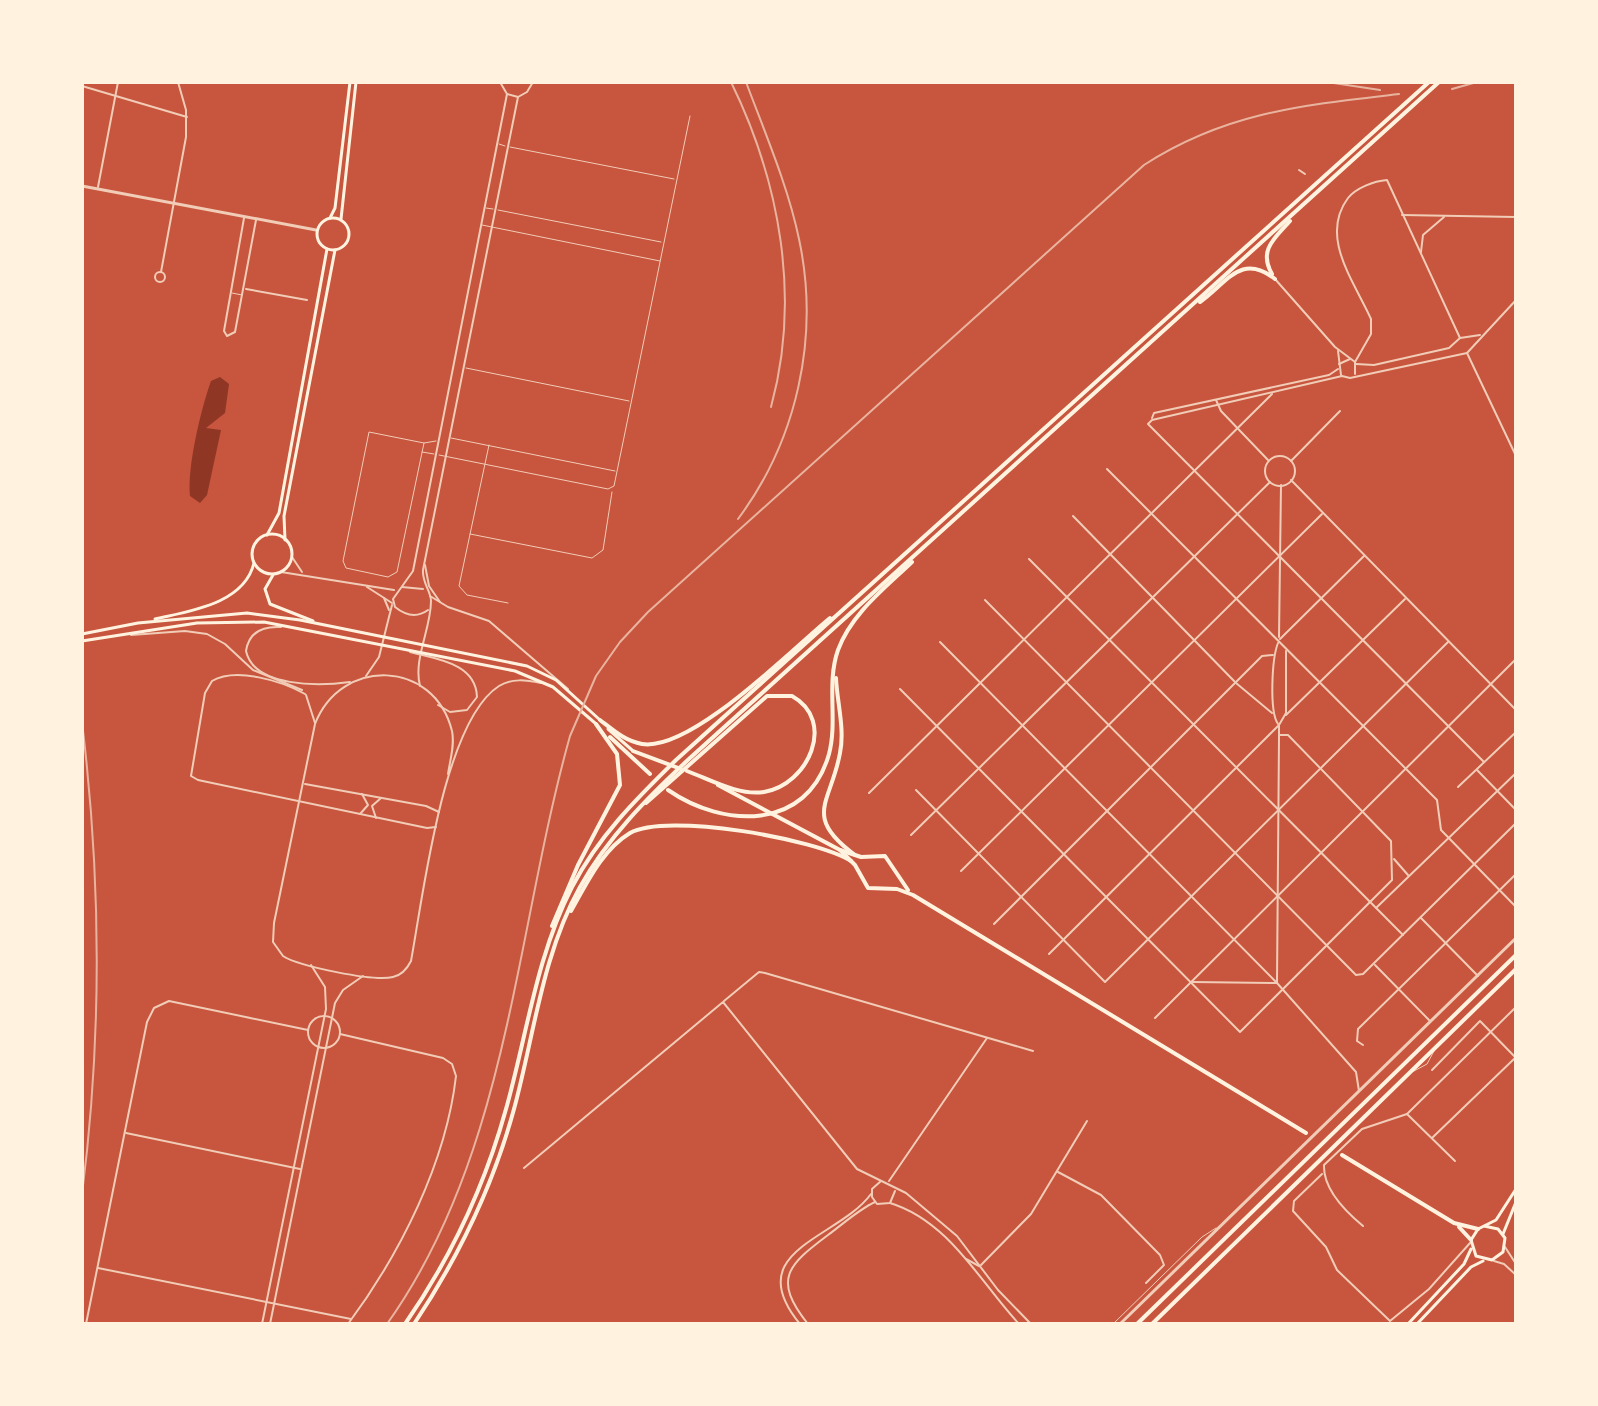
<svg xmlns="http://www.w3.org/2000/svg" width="1598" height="1406" viewBox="0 0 1598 1406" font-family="'Zilla Slab',serif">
<rect width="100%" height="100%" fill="#c8553d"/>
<!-- water -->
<path fill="#8f3625" d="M 220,377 L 229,384 L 225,413 L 206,428 L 221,430 L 207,495 L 200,503 L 190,496 C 187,467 201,409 211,381 Z"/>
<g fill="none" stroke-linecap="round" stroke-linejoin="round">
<!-- service -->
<g stroke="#f1ccb7" stroke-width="1">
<path d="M 499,144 L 505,146"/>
<path d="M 510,147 L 674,179"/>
<path d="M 486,208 L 493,209"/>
<path d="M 498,210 L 661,242"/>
<path d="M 482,225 L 660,261"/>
<path d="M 232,293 L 242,295"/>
<path d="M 466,368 L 629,401"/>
<path d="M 451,438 L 615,471"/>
<path d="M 424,443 L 397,572 L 388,577 L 346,568 L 343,561 L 369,432 L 424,443 L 436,441"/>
<path d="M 489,445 L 459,586 L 467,595 L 508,603"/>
<path d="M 422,452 L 434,454"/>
<path d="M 439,455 L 608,489 L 614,486 L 690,116"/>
<path d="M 470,534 L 592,558 L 603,550 L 612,492"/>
<path d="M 1414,1071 L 1427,1064 L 1434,1051"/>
<path d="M 1113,1324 L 1202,1237 L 1216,1228"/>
</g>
<!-- pedestrian -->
<path stroke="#f1ccb7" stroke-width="2" d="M 246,289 L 307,300"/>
<!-- minor -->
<g stroke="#f1ccb7" stroke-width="2">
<path d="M 500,82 L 507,94 L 518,97 L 527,92 L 533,82"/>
<path d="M 82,86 L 187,117"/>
<path d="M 1299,170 L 1305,174"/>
<path d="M 98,187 L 118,82"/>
<path d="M 1402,215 L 1516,217"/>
<path d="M 244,218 L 224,331 L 227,336 L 235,332 L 256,220"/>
<path d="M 1421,252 L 1423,235 L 1444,217"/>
<circle cx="160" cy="277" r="5"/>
<path d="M 161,272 L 186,137 L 186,110 L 178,82"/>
<path d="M 1275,279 L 1335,347 L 1355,362 L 1355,374"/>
<path d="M 1338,351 L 1341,375"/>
<path d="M 1467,353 L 1516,456"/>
<path d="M 1355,362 L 1371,334 L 1371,319 C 1354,281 1319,237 1348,198 C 1356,188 1374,181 1387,180 L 1460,338"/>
<path d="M 1339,364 L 1350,359"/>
<path d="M 1356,364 L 1374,365 L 1449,348 L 1460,338 L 1480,335"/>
<path d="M 1216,400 L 1221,411 L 1268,460"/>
<path d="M 1152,418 L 1154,413 L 1329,375 L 1338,369"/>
<circle cx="1280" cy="471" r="15"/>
<path d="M 1291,461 L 1340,411"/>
<path d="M 1107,469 L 1437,800 L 1441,830 L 1516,907"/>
<path d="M 1291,480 L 1516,710"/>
<path d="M 1073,516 L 1236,683 L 1272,713"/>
<path d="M 292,557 L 302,572"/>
<path d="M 1029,559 L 1403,935"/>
<path d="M 425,565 L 429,586 L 440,602"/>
<path d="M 281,572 L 394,590"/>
<path d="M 367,587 L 392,603"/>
<path d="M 402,587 L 423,589"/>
<path d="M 430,596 L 448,607 L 489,621 L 568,689"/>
<path d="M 384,598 L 389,610"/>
<path d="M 985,600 L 1356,975 L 1363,974 L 1516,823"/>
<path d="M 428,610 C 417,618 405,615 395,607 L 393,599 L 413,571 L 507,94"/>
<path d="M 281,627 C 264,626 249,631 246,651 C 254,688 320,686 350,682"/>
<path d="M 131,635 L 185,631 L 207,634 L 225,644 L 253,670 L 302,690"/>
<path d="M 1279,637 L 1281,485"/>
<path d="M 1280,639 L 1364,556"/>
<path d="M 940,642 L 1277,983 L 1356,1072 L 1359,1091"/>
<path d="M 1278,643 C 1272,658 1269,711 1278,724"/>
<path d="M 410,652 C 436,659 476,663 477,697 L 467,710 L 450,712 L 438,705"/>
<path d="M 366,676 L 379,657 L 392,605"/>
<path d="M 420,686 C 413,659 431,629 431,601 C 431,591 422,583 423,570 L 518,97"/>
<path d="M 900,689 L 1240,1032 L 1392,880 L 1391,841 L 1288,735 L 1279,735"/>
<path d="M 305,694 C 282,681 236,667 212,681 L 205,693 L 191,776 L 198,780 L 427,828 L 436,827"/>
<path d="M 306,695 L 315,723"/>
<path d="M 1286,715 L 1405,599"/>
<path d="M 1484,762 L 1148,424 L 1152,420 L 1342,376 L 1350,378 L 1467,353 L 1516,300"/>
<path d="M 1477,770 L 1516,810"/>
<path d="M 448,774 C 450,760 455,745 452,731 C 434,659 341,657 315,724 L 274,923 L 273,942 L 283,956 C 298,966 374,982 393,977 C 402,975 407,969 411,961 C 423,897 443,722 499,686 C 512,678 526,680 541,683"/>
<path d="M 305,784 L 426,806 L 439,812"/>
<path d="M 1458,787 L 1516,732"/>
<path d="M 916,790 L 1105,982 L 1448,642"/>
<path d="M 869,793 L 1272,394"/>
<path d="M 360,814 L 368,805 L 362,794"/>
<path d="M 376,818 L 372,806 L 381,798"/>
<path d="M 911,835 L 1270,482"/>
<path d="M 1394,859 L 1408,875"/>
<path d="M 961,871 L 1322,514"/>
<path d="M 1376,908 L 1516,773"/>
<path d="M 1421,918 L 1478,976"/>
<path d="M 994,924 L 1262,656 L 1273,655"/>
<path d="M 1049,954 L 1278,726"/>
<path d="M 1375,965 L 1429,1020"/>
<path d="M 82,969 L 82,970"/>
<path d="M 1192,982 L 1277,983"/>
<path d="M 1277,982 L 1279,738 L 1279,725 L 1286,713 L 1286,651"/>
<path d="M 724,1001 L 759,972 L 765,973 L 1033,1051"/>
<circle cx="324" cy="1032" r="16"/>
<path d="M 1155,1018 L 1516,659"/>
<path d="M 340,1034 L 443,1058 L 452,1064 L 456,1076 C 446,1163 400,1254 348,1324"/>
<path d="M 1363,1045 L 1357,1041 L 1358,1029 L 1516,874"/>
<path d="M 1432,1070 L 1480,1021 L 1516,1058"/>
<path d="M 1407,1114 L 1455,1161"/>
<path d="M 126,1133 L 300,1169"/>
<path d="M 1432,1138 L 1515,1058"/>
<path d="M 524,1168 L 723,1002 L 857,1169 L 906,1193 L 957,1236 L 998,1290 L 1031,1324"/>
<path d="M 1058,1172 L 1101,1195 L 1160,1255 L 1164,1265 L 1146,1283"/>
<path d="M 1322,1174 L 1294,1201 L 1293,1211 L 1326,1247 L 1337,1270 L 1390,1321 L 1429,1289 L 1470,1243"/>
<path d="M 881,1181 L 872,1189 L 872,1197 L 877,1204 L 890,1203 L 895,1191"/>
<path d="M 889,1181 L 987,1038"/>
<path d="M 890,1203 C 949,1221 980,1282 1019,1324"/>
<path d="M 1363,1226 C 1346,1212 1323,1189 1324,1165 L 1362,1129 L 1407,1114 L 1516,1007"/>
<path d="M 1505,1247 L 1516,1264"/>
<path d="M 966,1259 L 979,1266"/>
<path d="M 1494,1261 L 1504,1264 L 1516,1275"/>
<path d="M 981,1265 L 1031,1214 L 1087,1121"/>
<path d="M 98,1268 L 351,1319"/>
<path d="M 86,1324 L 147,1022 L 154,1008 L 169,1001 L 308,1030"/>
<path d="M 262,1324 L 326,1009 L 325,987 L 311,965"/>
<path d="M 270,1324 L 335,1003 L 343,990 L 363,976"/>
<path d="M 800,1324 C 739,1250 838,1239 871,1194"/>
<path d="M 808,1324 C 772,1279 788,1265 828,1235 C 843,1224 858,1210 875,1202"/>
</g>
<!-- tertiary -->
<g stroke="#f1ccb7" stroke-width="3">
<path d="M 82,186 L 316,230"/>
<path d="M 1120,1324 L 1516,938"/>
</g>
<!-- secondary -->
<g stroke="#fff3e0" stroke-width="3">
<circle cx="333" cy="234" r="16"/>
<path d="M 330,218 L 335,208 L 350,82"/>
<path d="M 341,219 L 356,82"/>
<circle cx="272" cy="554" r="20"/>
<path d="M 267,535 L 279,513 L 327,249"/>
<path d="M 285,540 L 284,516 L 335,250"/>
<path d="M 273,575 L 265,589 L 270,604 L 313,621"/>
<path d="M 155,619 C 190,611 244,604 254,563"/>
<path d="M 82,634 L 138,623 L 247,613 L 300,620 L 527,666 L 556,680 L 600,720"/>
<path d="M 82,641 L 197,623 L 264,622 L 515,671 L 553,687 L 595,723"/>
<path d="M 608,729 L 632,750"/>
</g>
<!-- primary -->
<g stroke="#fff3e0" stroke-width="3">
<path d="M 1484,1226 L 1498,1229 L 1505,1238 L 1503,1252 L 1492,1260 L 1476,1256 L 1471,1240 L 1478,1229 L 1496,1220 L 1516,1189"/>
<path d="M 1503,1234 L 1516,1202"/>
<path d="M 1408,1324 L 1464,1264 L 1471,1249"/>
<path d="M 1417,1324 L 1471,1267 L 1483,1261"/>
</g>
<!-- trunk -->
<g stroke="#fff3e0" stroke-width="4">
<path d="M 633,751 L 681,769"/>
<path d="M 718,785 L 840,850 L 861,857 L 885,856 L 908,890"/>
<path d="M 840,850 L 855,865 L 868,888 L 897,889 L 913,895 L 1306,1133"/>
<path d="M 1342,1155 L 1454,1223 L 1478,1229"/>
<path d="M 1459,1227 L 1471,1240"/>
</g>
<!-- motorway -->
<g stroke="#fff3e0" stroke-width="4">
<path d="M 1272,274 C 1258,250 1275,238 1290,221"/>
<path d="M 1200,302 C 1227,283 1241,252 1275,279"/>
<path d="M 836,678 C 837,702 845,729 840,753 C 831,803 802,816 855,855"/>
<path d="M 600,720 C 613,730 625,741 642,744 C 691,752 791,650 830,618"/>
<path d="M 610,737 L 650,774"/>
<path d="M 668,790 C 723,828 807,832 829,754 C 838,720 826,684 838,650 C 851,614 885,588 912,562"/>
<path d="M 646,803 L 767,696 L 792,696 C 837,721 808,785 764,792 C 739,796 711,780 687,771"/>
<path d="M 571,911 C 587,883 602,850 630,833 C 666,812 816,839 851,861"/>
<path d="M 552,926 L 578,865 L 620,785 L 617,754 L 596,724"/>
<path d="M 405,1324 C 450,1259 485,1185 506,1109 C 527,1035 536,957 572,887 C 598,837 636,799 676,760 L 1429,82"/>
<path d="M 414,1324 C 458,1258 493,1186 514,1109 C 534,1036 542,955 580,887 C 608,837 648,797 690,758 L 1439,82"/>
<path d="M 1137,1324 L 1516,955"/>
<path d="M 1152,1324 L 1516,969"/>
</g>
<!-- rail -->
<g stroke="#e9b49f" stroke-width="2">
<path d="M 731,82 C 780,182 801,298 771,407"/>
<path d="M 1327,82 L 1380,90"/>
<path d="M 1452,89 L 1477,82"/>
<path d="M 738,519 C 797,440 820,337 799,239 C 788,186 765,133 746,82"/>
<path d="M 82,722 C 101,878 102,1038 82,1194"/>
<path d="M 387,1324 C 509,1153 515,932 570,736 L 596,676 L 620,642 L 648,612 L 1144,165 C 1226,112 1304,105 1399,94"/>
</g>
</g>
<!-- border -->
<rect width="1598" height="1406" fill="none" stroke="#fff3e0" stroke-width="168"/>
</svg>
